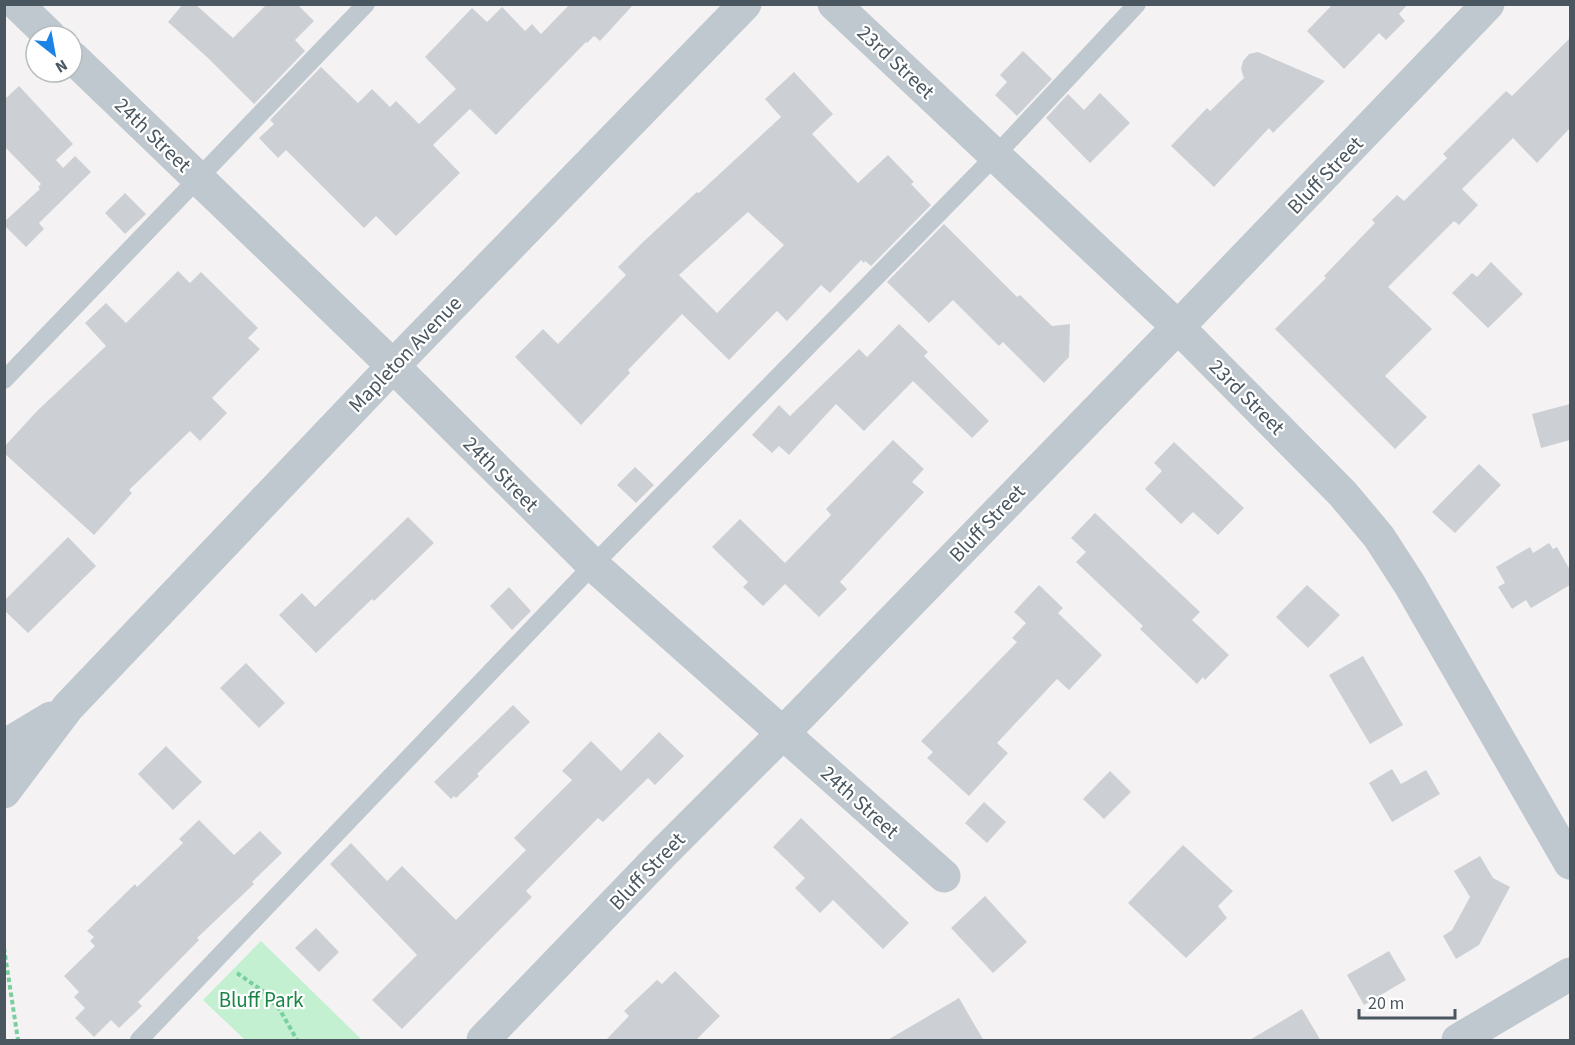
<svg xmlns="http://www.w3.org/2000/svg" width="1575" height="1045" viewBox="0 0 1575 1045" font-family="'Source Sans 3',sans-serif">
<rect width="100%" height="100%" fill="#f5f2f3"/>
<!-- green -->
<path fill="#c3f0d1" d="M 261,941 L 362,1040 L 245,1040 L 203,1000 Z"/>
<!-- building -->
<g fill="#ccd0d4" fill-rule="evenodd">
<path d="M 183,4 L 195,4 L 233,38 L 267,4 L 297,4 L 314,21 L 295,40 L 305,51 L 254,104 L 208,58 L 168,22 Z"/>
<path d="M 570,4 L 634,4 L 600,41 L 594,36 L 587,43 L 586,42 L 496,135 L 470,109 L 433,145 L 460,173 L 396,236 L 376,216 L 364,228 L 286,150 L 278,158 L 259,138 L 274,124 L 270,120 L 321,67 L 358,103 L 372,89 L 390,107 L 396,101 L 419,124 L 456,89 L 425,57 L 472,8 L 487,22 L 502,7 L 525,31 L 532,24 L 541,34 Z"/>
<path d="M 1333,4 L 1408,4 L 1399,14 L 1405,21 L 1386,40 L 1379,33 L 1344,69 L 1307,31 Z"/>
<path d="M 1570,38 L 1570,128 L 1537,163 L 1513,138 L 1462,189 L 1478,205 L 1459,225 L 1454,221 L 1388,287 L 1432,329 L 1385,376 L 1427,417 L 1395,449 L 1275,329 L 1326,278 L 1324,276 L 1375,223 L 1372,220 L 1397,195 L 1404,201 L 1447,158 L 1443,154 L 1506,91 L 1512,96 Z"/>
<path d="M 1023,51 L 1052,79 L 1017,116 L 995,95 L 1007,82 L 1000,75 Z"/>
<path d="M 1258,52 L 1325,81 L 1273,133 L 1269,128 L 1214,187 L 1171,146 L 1207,108 L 1210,111 L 1244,78 L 1241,69 L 1243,61 L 1249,54 Z"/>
<path d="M 794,72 L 833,114 L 812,134 L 858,183 L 888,155 L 914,182 L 911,184 L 931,205 L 871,266 L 865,261 L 864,263 L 861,260 L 830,293 L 821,285 L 787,321 L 777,311 L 729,360 L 682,314 L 628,370 L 630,373 L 581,425 L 515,357 L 543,329 L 558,344 L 626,275 L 618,267 L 643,242 L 697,192 L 699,193 L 781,117 L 765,99 ZM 748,212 L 784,245 L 717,313 L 679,275 Z"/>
<path d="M 19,86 L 73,144 L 56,160 L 63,168 L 75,156 L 91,172 L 39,223 L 44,229 L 26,247 L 4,225 L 4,222 L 40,189 L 38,187 L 41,184 L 4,146 L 4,100 Z"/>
<path d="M 1100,93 L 1130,123 L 1090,163 L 1046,118 L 1068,94 L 1084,110 Z"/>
<path d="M 125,193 L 146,214 L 125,234 L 105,213 Z"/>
<path d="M 944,224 L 1017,297 L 1020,295 L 1052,326 L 1070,324 L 1069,357 L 1044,383 L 1003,342 L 999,346 L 953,300 L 929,323 L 887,282 Z"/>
<path d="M 1491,262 L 1523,294 L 1488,328 L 1452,293 L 1472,273 L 1477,277 Z"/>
<path d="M 178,271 L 190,283 L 201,272 L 258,328 L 248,338 L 260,349 L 212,398 L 227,413 L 200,441 L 190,431 L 129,490 L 132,493 L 94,535 L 4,453 L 4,447 L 37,411 L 106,346 L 85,323 L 106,303 L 126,323 Z"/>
<path d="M 899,324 L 928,352 L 924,356 L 989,421 L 972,438 L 913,381 L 864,431 L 836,404 L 789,455 L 779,446 L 772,453 L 752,435 L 779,405 L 790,416 L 859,349 L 867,357 Z"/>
<path d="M 1570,404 L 1570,440 L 1541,448 L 1532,414 Z"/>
<path d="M 893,440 L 924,469 L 912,482 L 924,492 L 840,582 L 847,589 L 819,617 L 785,584 L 763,606 L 743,587 L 748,582 L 712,547 L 740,519 L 785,563 L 831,515 L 826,509 Z"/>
<path d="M 1174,442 L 1244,508 L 1218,535 L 1193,512 L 1181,524 L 1145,489 L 1162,471 L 1154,463 Z"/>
<path d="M 1479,464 L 1501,485 L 1455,533 L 1432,512 Z"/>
<path d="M 635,467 L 654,485 L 636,503 L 617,485 Z"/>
<path d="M 1095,513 L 1200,612 L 1192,620 L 1229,655 L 1205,680 L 1203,677 L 1197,684 L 1140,629 L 1143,626 L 1076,562 L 1086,552 L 1071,538 Z"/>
<path d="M 408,517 L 434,543 L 374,601 L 372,599 L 316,653 L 279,615 L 302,593 L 315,607 Z"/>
<path d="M 68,537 L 96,566 L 28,633 L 4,610 L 4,601 Z"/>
<path d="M 1549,543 L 1553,549 L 1557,547 L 1570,570 L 1570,585 L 1531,608 L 1526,600 L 1512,609 L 1498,587 L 1505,583 L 1496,567 L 1530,547 L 1533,553 Z"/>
<path d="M 1039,585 L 1063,608 L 1058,613 L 1102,655 L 1069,690 L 1057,679 L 997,743 L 1008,753 L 969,796 L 927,758 L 933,752 L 921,741 L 1017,642 L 1012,638 L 1026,623 L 1014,612 Z"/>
<path d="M 1307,585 L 1340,615 L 1308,648 L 1276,617 Z"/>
<path d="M 509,587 L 531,611 L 512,630 L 490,606 Z"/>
<path d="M 1363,656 L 1403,725 L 1370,744 L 1329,675 Z"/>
<path d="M 246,663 L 285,703 L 259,728 L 220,688 Z"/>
<path d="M 513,705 L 530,722 L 477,774 L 479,776 L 456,798 L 454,796 L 451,799 L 434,782 Z"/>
<path d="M 659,732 L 684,756 L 655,785 L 648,778 L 603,822 L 598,818 L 526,891 L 532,897 L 402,1029 L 372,1000 L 417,955 L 330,864 L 351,843 L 387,881 L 402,866 L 456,920 L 526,850 L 514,838 L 572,780 L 562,771 L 591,741 L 621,771 Z"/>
<path d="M 166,746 L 202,782 L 173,810 L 138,774 Z"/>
<path d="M 1392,769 L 1401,784 L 1426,770 L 1440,794 L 1392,822 L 1369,783 Z"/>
<path d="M 1110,771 L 1131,792 L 1104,819 L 1083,799 Z"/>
<path d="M 984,802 L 1006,822 L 987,843 L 965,823 Z"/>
<path d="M 801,818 L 909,923 L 883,949 L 833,900 L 820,913 L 795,888 L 805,878 L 773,847 Z"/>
<path d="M 199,820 L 234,855 L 260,831 L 282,853 L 252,882 L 254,884 L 197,938 L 199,940 L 138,1002 L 142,1006 L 119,1028 L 111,1020 L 94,1037 L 75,1018 L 85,1008 L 74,997 L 79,992 L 64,976 L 95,946 L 90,941 L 94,937 L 87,931 L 135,884 L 137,887 L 183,843 L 179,839 Z"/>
<path d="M 1183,845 L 1233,891 L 1218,906 L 1227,918 L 1186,958 L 1128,903 Z"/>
<path d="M 1480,856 L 1493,878 L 1510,887 L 1479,945 L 1456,959 L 1443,936 L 1452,930 L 1470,897 L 1454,871 Z"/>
<path d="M 985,896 L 1027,942 L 993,973 L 951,928 Z"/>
<path d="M 316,928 L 339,952 L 319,972 L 295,948 Z"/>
<path d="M 1389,951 L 1406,980 L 1364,1005 L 1347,975 Z"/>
<path d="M 675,971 L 720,1016 L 695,1041 L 605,1041 L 629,1016 L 624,1011 L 657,980 L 662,984 Z"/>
<path d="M 959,998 L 984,1041 L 886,1041 Z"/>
<path d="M 1302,1009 L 1321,1041 L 1248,1041 Z"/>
</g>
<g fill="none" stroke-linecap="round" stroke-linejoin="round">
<!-- path -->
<g stroke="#7acf9f" stroke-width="4" stroke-dasharray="4.5 3" stroke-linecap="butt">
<path d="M 4,948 L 18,1040"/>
<path d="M 237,973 L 263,991 L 280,1010 L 297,1040"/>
</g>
<!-- lane -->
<g stroke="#bec8ce" stroke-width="18">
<path d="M 4,380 L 366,4"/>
<path d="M 139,1040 L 593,565 L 995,156 L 1137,4"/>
</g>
<!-- street -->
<g stroke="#bec8ce" stroke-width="33">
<path d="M 17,4 L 50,36"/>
<path d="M 834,4 L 1178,327 L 1343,494 L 1379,537 L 1410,585 L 1570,863"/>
<path d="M 72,57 L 393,366 L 593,565 L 944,876"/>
<path d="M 4,746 L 51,718"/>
<path d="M 4,792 L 68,707 L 393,366 L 745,4"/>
<path d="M 483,1040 L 665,851 L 783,733 L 1178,327 L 1488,4"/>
<path d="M 1458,1040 L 1570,974"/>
</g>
</g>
<g text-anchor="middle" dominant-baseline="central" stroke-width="4.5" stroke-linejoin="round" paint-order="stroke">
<!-- street labels -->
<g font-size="21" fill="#4a5760" stroke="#fff">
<text transform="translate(896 62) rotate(43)">23rd Street</text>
<text transform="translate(153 135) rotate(44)">24th Street</text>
<text transform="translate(1325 175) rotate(-46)">Bluff Street</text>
<text transform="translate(405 354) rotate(-46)">Mapleton Avenue</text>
<text transform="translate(1247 397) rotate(45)">23rd Street</text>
<text transform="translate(501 474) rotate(45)">24th Street</text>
<text transform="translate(987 523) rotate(-46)">Bluff Street</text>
<text transform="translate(860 802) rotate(42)">24th Street</text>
<text transform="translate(647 871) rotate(-46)">Bluff Street</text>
</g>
<!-- park labels -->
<g font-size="21" fill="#188446" stroke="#fff">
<text x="261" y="1000">Bluff Park</text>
</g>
</g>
<!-- border -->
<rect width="1575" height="1045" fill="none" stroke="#4a5760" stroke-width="12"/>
<!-- north arrow -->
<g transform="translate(54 54) rotate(149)"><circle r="28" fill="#ffffff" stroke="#b7bcbf" stroke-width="1.5"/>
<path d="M0-4.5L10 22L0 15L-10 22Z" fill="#1b82e6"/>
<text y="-9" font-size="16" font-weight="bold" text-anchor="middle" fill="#4a5760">N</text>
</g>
<!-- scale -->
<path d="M1359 1009v9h96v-9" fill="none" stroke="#4a5760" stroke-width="3"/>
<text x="1368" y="1009" font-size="18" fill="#4a5760" stroke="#ffffff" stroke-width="4.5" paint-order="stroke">20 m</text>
</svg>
